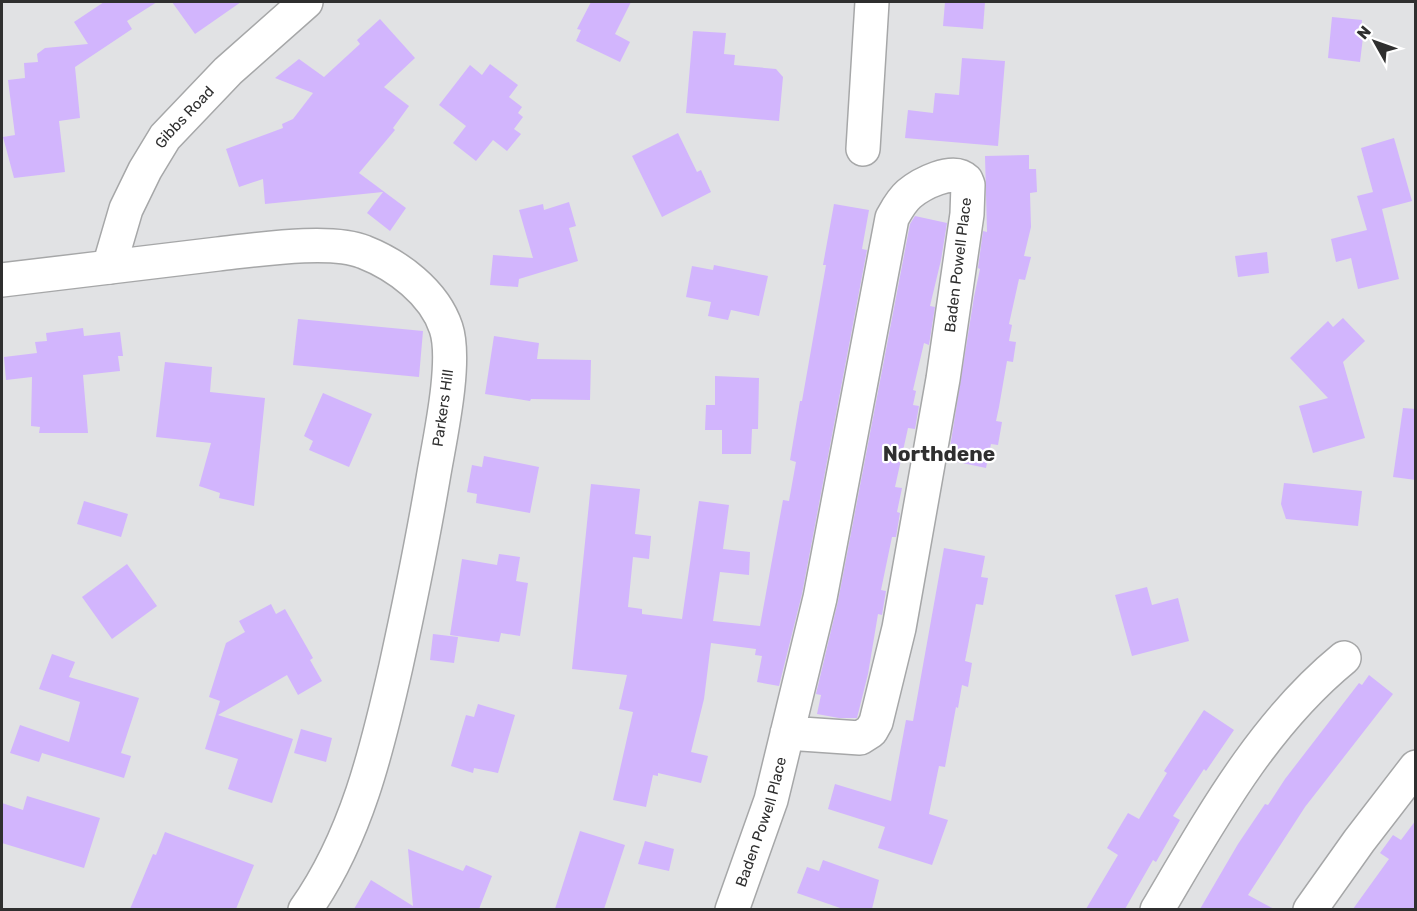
<svg xmlns="http://www.w3.org/2000/svg" width="1417" height="911" viewBox="0 0 1417 911" font-family="Rubik,sans-serif">
<rect width="100%" height="100%" fill="#e1e2e4"/>
<!-- building -->
<g fill="#d2b5fd">
<path d="M 104,2 L 157,2 L 127,21 L 132,29 L 75,67 L 80,118 L 59,121 L 65,172 L 14,178 L 3,137 L 15,135 L 8,80 L 25,78 L 24,63 L 38,62 L 37,54 L 45,48 L 88,44 L 74,22 Z"/>
<path d="M 172,2 L 241,2 L 195,34 Z"/>
<path d="M 591,2 L 631,2 L 615,34 L 630,42 L 620,62 L 576,41 L 581,30 L 577,29 Z"/>
<path d="M 945,2 L 985,2 L 983,29 L 943,26 Z"/>
<path d="M 1332,17 L 1362,20 L 1361,29 L 1364,29 L 1360,62 L 1328,58 Z"/>
<path d="M 380,19 L 415,58 L 384,87 L 409,106 L 393,128 L 395,130 L 359,173 L 406,208 L 390,231 L 367,213 L 383,192 L 265,204 L 263,179 L 239,187 L 226,149 L 283,128 L 282,124 L 293,119 L 313,93 L 275,78 L 299,59 L 324,77 L 360,44 L 357,40 Z"/>
<path d="M 693,31 L 726,33 L 724,54 L 735,55 L 734,65 L 776,69 L 783,77 L 779,121 L 686,113 Z"/>
<path d="M 962,58 L 1005,61 L 998,146 L 905,138 L 908,110 L 933,113 L 935,93 L 959,95 Z"/>
<path d="M 490,64 L 518,85 L 509,97 L 522,107 L 518,113 L 523,117 L 514,129 L 521,134 L 507,151 L 493,140 L 476,161 L 453,143 L 466,126 L 439,105 L 470,65 L 482,75 Z"/>
<path d="M 678,133 L 697,172 L 701,170 L 711,192 L 662,217 L 632,156 Z"/>
<path d="M 1394,138 L 1412,201 L 1382,209 L 1399,279 L 1358,289 L 1351,258 L 1336,262 L 1331,239 L 1367,230 L 1357,196 L 1373,192 L 1361,148 Z"/>
<path d="M 1029,155 L 1029,169 L 1036,169 L 1037,192 L 1030,193 L 1031,227 L 1024,256 L 1031,257 L 1025,280 L 1019,279 L 1009,324 L 1012,325 L 1009,341 L 1016,342 L 1013,362 L 1007,361 L 999,407 L 996,421 L 1002,422 L 998,445 L 991,444 L 986,468 L 948,460 L 974,297 L 980,269 L 978,268 L 983,231 L 987,232 L 985,156 Z"/>
<path d="M 569,202 L 576,226 L 569,228 L 578,261 L 519,279 L 518,287 L 490,285 L 493,255 L 533,258 L 519,210 L 543,204 L 544,210 Z"/>
<path d="M 834,204 L 869,210 L 862,249 L 867,250 L 802,594 L 779,686 L 757,682 L 762,656 L 755,655 L 756,649 L 711,643 L 704,699 L 691,752 L 708,756 L 701,783 L 658,773 L 658,776 L 653,775 L 646,807 L 613,800 L 633,712 L 619,709 L 627,675 L 572,669 L 591,484 L 640,489 L 635,534 L 651,536 L 649,559 L 633,557 L 628,607 L 642,609 L 642,614 L 682,619 L 699,501 L 729,505 L 723,549 L 750,552 L 749,575 L 720,572 L 713,621 L 760,626 L 783,500 L 789,501 L 796,462 L 790,460 L 800,401 L 802,401 L 826,265 L 823,265 Z"/>
<path d="M 915,216 L 947,223 L 941,260 L 930,306 L 935,307 L 929,345 L 924,343 L 913,390 L 916,391 L 913,405 L 919,406 L 915,429 L 908,428 L 895,487 L 902,488 L 897,512 L 900,513 L 896,537 L 892,537 L 881,590 L 886,591 L 882,615 L 878,614 L 868,674 L 857,718 L 839,718 L 817,714 L 821,695 L 816,694 L 838,601 L 910,224 Z"/>
<path d="M 1267,252 L 1269,273 L 1238,277 L 1235,256 Z"/>
<path d="M 714,265 L 768,276 L 759,316 L 731,310 L 728,320 L 708,316 L 711,302 L 686,297 L 692,266 L 713,270 Z"/>
<path d="M 1343,318 L 1365,341 L 1343,362 L 1365,438 L 1313,453 L 1299,406 L 1328,398 L 1290,358 L 1328,321 L 1333,327 Z"/>
<path d="M 298,319 L 423,331 L 419,377 L 293,365 Z"/>
<path d="M 83,328 L 84,336 L 120,332 L 123,356 L 118,356 L 120,371 L 83,375 L 88,433 L 39,433 L 40,427 L 31,426 L 32,377 L 6,380 L 4,357 L 37,353 L 35,342 L 47,341 L 46,333 Z"/>
<path d="M 494,336 L 539,343 L 537,359 L 591,360 L 590,400 L 531,399 L 530,401 L 485,394 Z"/>
<path d="M 165,362 L 212,367 L 210,392 L 265,398 L 254,506 L 219,498 L 220,493 L 199,486 L 211,443 L 156,437 Z"/>
<path d="M 715,376 L 759,378 L 758,429 L 752,429 L 751,454 L 722,454 L 722,430 L 705,430 L 706,405 L 715,405 Z"/>
<path d="M 323,393 L 372,414 L 349,467 L 309,450 L 313,441 L 304,436 Z"/>
<path d="M 1403,408 L 1416,409 L 1416,480 L 1393,477 Z"/>
<path d="M 484,456 L 539,467 L 530,513 L 476,503 L 477,494 L 467,492 L 472,465 L 482,467 Z"/>
<path d="M 1284,483 L 1362,491 L 1358,526 L 1286,519 L 1281,504 Z"/>
<path d="M 84,501 L 128,514 L 121,537 L 77,524 Z"/>
<path d="M 944,548 L 985,556 L 981,577 L 988,578 L 983,605 L 976,604 L 968,646 L 965,661 L 972,663 L 968,687 L 962,685 L 958,708 L 956,707 L 945,767 L 939,766 L 929,814 L 948,820 L 932,865 L 878,848 L 885,827 L 828,809 L 835,784 L 891,801 L 906,720 L 913,721 Z"/>
<path d="M 499,554 L 520,557 L 516,581 L 528,583 L 520,636 L 501,633 L 499,642 L 450,635 L 462,559 L 497,565 Z"/>
<path d="M 127,564 L 157,606 L 112,639 L 82,597 Z"/>
<path d="M 1147,587 L 1152,605 L 1178,598 L 1189,641 L 1132,656 L 1115,595 Z"/>
<path d="M 271,604 L 276,614 L 285,609 L 313,658 L 310,660 L 322,681 L 298,695 L 287,675 L 218,715 L 293,739 L 272,803 L 228,789 L 238,759 L 205,749 L 220,701 L 209,697 L 226,643 L 245,632 L 239,621 Z"/>
<path d="M 433,634 L 458,637 L 454,663 L 430,660 Z"/>
<path d="M 52,654 L 75,662 L 69,677 L 139,698 L 121,753 L 131,756 L 124,778 L 42,753 L 39,762 L 10,753 L 20,725 L 69,742 L 80,702 L 39,689 Z"/>
<path d="M 1369,675 L 1393,694 L 1305,807 L 1248,895 L 1274,909 L 1200,909 L 1238,844 L 1265,804 L 1268,805 L 1285,779 L 1359,683 L 1362,685 Z"/>
<path d="M 478,704 L 515,715 L 498,773 L 474,768 L 473,773 L 451,766 L 466,715 L 474,717 Z"/>
<path d="M 1204,710 L 1234,730 L 1206,771 L 1204,769 L 1173,816 L 1180,820 L 1156,862 L 1153,860 L 1125,909 L 1086,909 L 1118,855 L 1107,848 L 1128,813 L 1139,819 L 1167,773 L 1164,771 Z"/>
<path d="M 301,729 L 332,738 L 326,762 L 294,753 Z"/>
<path d="M 27,796 L 100,818 L 84,868 L 2,843 L 2,803 L 23,810 Z"/>
<path d="M 1416,820 L 1416,909 L 1353,909 L 1389,859 L 1380,853 L 1393,835 L 1401,840 Z"/>
<path d="M 580,831 L 625,845 L 604,909 L 555,909 Z"/>
<path d="M 165,832 L 254,865 L 236,909 L 130,909 L 153,854 L 156,855 Z"/>
<path d="M 645,841 L 674,849 L 669,871 L 638,864 Z"/>
<path d="M 408,849 L 463,871 L 466,865 L 492,876 L 479,909 L 354,909 L 371,880 L 413,906 Z"/>
<path d="M 823,860 L 879,880 L 872,909 L 843,909 L 797,893 L 807,867 L 819,871 Z"/>
</g>
<g fill="none" stroke-linecap="round" stroke-linejoin="round">
<!-- minor casing -->
<g stroke="#a6a7a8" stroke-width="36">
<g id="minor">
<path d="M 863,149 L 872,2"/>
<path id="s1" d="M 109,267 L 126,209 L 145,170 L 165,137 L 228,71 L 306,2"/>
<path d="M 2,280 C 74,271 146,263 218,254 C 255,250 331,238 364,252 C 397,265 434,292 446,328 C 457,361 440,438 434,473 C 423,538 410,602 396,666 C 377,750 356,838 305,910"/>
<path id="s2" d="M 732,910 L 771,800 L 820,598 L 892,218 C 897,209 901,201 909,194 C 921,184 953,167 966,180 L 968,185 L 967,214 L 943,379 L 899,628 L 876,722 L 871,731 L 860,738 L 787,733"/>
<path d="M 1157,910 C 1211,819 1262,725 1344,658"/>
<path d="M 1310,910 L 1359,841 L 1416,767"/>
</g>
</g>
<!-- minor -->
<use href="#minor" stroke="#fff" stroke-width="33"/>
</g>
<g text-anchor="middle" dominant-baseline="central" stroke-width="4.5" stroke-linejoin="round" paint-order="stroke">
<!-- street labels -->
<g font-size="15" fill="#2f2f2f" stroke="#fff">
<text stroke="none"><textPath href="#s1" startOffset="170">Gibbs Road</textPath></text>
<text transform="translate(958 265) rotate(-83)">Baden Powell Place</text>
<text transform="translate(443 408) rotate(-82)">Parkers Hill</text>
<text stroke="none"><textPath href="#s2" startOffset="93">Baden Powell Place</textPath></text>
</g>
<!-- district labels -->
<g font-size="21" font-weight="bold" fill="#2f2f2f" stroke="#fff">
<text x="939" y="453">Northdene</text>
</g>
</g>
<!-- border -->
<rect width="1417" height="911" fill="none" stroke="#2f2f2f" stroke-width="6"/>
<!-- north arrow -->
<g transform="translate(1375 42) rotate(310)" stroke="#ffffff" stroke-width="4.5" paint-order="stroke">
<path d="M0-4.5L10 22L0 15L-10 22Z" fill="#2f2f2f"/>
<text y="-9" font-size="16" font-weight="bold" text-anchor="middle" fill="#2f2f2f">N</text>
</g>
</svg>
